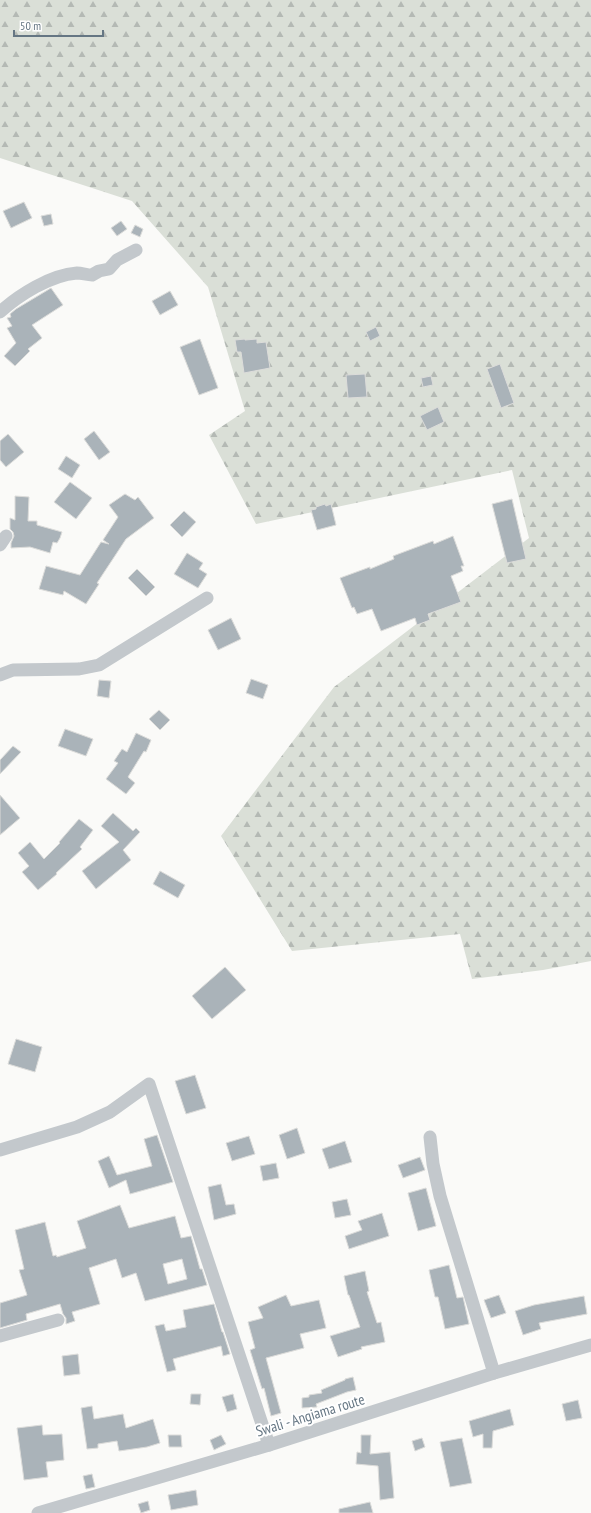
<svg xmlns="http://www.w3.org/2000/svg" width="591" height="1513" viewBox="0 0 591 1513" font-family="'PT Sans Narrow',sans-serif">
<defs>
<pattern id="forest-firs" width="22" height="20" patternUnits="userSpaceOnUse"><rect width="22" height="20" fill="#dadfd7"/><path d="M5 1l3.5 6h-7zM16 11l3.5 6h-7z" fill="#b4b9b4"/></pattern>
</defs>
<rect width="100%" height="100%" fill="#fafaf8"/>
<!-- forest -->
<path fill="url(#forest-firs)" d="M 0,0 L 591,0 L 591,961 L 543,970 L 472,979 L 460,934 L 292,951 L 221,836 L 334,687 L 529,538 L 512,470 L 256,524 L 209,435 L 245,411 L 208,287 L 132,201 L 0,158 Z"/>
<!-- building -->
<g fill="#aab3b9" stroke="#dcdcda" fill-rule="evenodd">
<path d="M 24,202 L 32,218 L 11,228 L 3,211 Z"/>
<path d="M 51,214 L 53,224 L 44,226 L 41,216 Z"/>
<path d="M 121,221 L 127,229 L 117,236 L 111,228 Z"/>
<path d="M 135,225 L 143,229 L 140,237 L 131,233 Z"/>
<path d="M 51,288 L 63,305 L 32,325 L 42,338 L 28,349 L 30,351 L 15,366 L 4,356 L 16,343 L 7,328 L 12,326 L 7,318 L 11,317 L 10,314 L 16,309 Z"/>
<path d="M 170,291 L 178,305 L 160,315 L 152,301 Z"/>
<path d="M 376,327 L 380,336 L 370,341 L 366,332 Z"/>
<path d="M 200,339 L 218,388 L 199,395 L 180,347 Z"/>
<path d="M 245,339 L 245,340 L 257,339 L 257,343 L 266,342 L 270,368 L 244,373 L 241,352 L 237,352 L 235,340 Z"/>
<path d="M 500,364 L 514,403 L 501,408 L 487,369 Z"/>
<path d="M 365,374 L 367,397 L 348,398 L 346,375 Z"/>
<path d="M 431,376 L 433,385 L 423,387 L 421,378 Z"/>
<path d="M 438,407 L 444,422 L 427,430 L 420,416 Z"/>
<path d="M 94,431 L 110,452 L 99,460 L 84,439 Z"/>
<path d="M 8,434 L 24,452 L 6,467 L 0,460 L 0,441 Z"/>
<path d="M 66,456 L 80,465 L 72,478 L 58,469 Z"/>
<path d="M 70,482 L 92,498 L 76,519 L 54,502 Z"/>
<path d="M 125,494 L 135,500 L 138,497 L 154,518 L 126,539 L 97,583 L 99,584 L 86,604 L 64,591 L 63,595 L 39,589 L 46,566 L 80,575 L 101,542 L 109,544 L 103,540 L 118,517 L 109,505 Z"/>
<path d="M 15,496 L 29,497 L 28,521 L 37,521 L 37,525 L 62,532 L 60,538 L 57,543 L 53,542 L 50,553 L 30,547 L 11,548 L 11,543 L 14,536 L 13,532 L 10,529 L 10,518 L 15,520 Z"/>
<path d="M 512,499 L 526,559 L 507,563 L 492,504 Z"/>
<path d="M 325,504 L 326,506 L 331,504 L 336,525 L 317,530 L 311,510 L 316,509 L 316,507 Z"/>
<path d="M 184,511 L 196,522 L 182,537 L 170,525 Z"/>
<path d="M 453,536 L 464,566 L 461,566 L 463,571 L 451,576 L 461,602 L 428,614 L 430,620 L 417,625 L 415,618 L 381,631 L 372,609 L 357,614 L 354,607 L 352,608 L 340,578 L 370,567 L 370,569 L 394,559 L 393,556 L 433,541 L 434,544 Z"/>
<path d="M 187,553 L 203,563 L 199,569 L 207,574 L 198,588 L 174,574 Z"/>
<path d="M 137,569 L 155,587 L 146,596 L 128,578 Z"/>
<path d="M 231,618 L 241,639 L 218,650 L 208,630 Z"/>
<path d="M 251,679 L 268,685 L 263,699 L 246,693 Z"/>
<path d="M 99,680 L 111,681 L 109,698 L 97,696 Z"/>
<path d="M 159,710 L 170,720 L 160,730 L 149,719 Z"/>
<path d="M 65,729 L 93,739 L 86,756 L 58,746 Z"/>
<path d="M 136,733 L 151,740 L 146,752 L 144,751 L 128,777 L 135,783 L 126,794 L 106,779 L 118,763 L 114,761 L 122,749 L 127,752 Z"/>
<path d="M 13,746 L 21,752 L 0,774 L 0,760 Z"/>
<path d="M 0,795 L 20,818 L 0,835 Z"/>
<path d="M 113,813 L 133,831 L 136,828 L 140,832 L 123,850 L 131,860 L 96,889 L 82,871 L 119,842 L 101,826 Z"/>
<path d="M 79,819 L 93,830 L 80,847 L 82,849 L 56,873 L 57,874 L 38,890 L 22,872 L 29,866 L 18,853 L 30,842 L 44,859 L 60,843 L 59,842 Z"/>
<path d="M 160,871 L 185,885 L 178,898 L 153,884 Z"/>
<path d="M 225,967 L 246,990 L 212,1019 L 192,996 Z"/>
<path d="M 16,1039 L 42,1047 L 35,1072 L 8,1064 Z"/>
<path d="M 195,1075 L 206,1108 L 186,1114 L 175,1081 Z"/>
<path d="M 297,1128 L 305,1153 L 287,1159 L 279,1135 Z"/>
<path d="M 157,1135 L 173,1182 L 130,1194 L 126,1180 L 109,1188 L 98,1161 L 109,1156 L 117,1175 L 152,1166 L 144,1139 Z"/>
<path d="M 249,1136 L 255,1154 L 232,1161 L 226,1143 Z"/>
<path d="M 345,1141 L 352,1162 L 329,1169 L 322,1149 Z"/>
<path d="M 420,1157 L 425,1170 L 403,1178 L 398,1165 Z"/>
<path d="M 276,1163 L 279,1178 L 263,1181 L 260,1166 Z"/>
<path d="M 221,1184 L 226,1205 L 234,1204 L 236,1214 L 214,1220 L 208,1187 Z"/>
<path d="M 426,1188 L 436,1226 L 418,1231 L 408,1193 Z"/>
<path d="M 347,1199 L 351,1215 L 335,1218 L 332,1202 Z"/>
<path d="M 120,1205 L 129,1228 L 175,1216 L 181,1238 L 191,1236 L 200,1269 L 202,1269 L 207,1285 L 145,1301 L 136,1273 L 122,1278 L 116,1259 L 89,1268 L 100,1304 L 72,1312 L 75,1321 L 66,1324 L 66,1318 L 63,1314 L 60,1304 L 26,1314 L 27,1320 L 0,1328 L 0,1303 L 27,1295 L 19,1270 L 24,1269 L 15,1230 L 45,1222 L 53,1256 L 56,1255 L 57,1257 L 86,1248 L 77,1221 ZM 182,1259 L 187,1279 L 168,1284 L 163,1264 Z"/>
<path d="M 382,1213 L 389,1236 L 349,1249 L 345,1236 L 362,1230 L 358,1221 Z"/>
<path d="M 449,1265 L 457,1298 L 463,1297 L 469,1324 L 445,1329 L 438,1297 L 435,1297 L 429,1270 Z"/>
<path d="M 365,1271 L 369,1291 L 367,1292 L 377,1323 L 381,1322 L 385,1342 L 361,1347 L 362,1349 L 338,1357 L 330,1336 L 360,1327 L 349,1295 L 348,1295 L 344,1276 Z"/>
<path d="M 286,1295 L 291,1306 L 319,1300 L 326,1328 L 300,1334 L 304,1348 L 266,1358 L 281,1413 L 271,1416 L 264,1388 L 262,1389 L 250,1350 L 255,1348 L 248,1322 L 263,1318 L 258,1307 Z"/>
<path d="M 499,1295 L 506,1313 L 491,1318 L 484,1300 Z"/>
<path d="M 584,1296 L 587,1314 L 539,1323 L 541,1329 L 523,1335 L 515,1311 L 534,1305 Z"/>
<path d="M 214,1304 L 222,1332 L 223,1332 L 230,1354 L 223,1356 L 221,1346 L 173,1359 L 176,1370 L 167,1372 L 155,1326 L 164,1324 L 166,1331 L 186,1327 L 183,1310 Z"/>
<path d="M 78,1354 L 80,1374 L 64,1376 L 62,1356 Z"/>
<path d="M 353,1377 L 356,1390 L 347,1392 L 316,1404 L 317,1407 L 302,1408 L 302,1398 L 309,1397 L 309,1395 L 322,1393 L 321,1390 L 345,1380 L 345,1379 Z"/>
<path d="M 191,1394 L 201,1394 L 200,1405 L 190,1404 Z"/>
<path d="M 233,1394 L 237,1409 L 227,1412 L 222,1397 Z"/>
<path d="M 578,1400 L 582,1418 L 566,1421 L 562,1404 Z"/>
<path d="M 92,1406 L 94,1419 L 123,1414 L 126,1428 L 153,1419 L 160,1443 L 147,1447 L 119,1451 L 117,1441 L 98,1444 L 98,1448 L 87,1449 L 81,1408 Z"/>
<path d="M 510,1409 L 514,1425 L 493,1431 L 492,1448 L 483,1448 L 483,1434 L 473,1437 L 469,1421 Z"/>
<path d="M 42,1425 L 43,1435 L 62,1434 L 64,1460 L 46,1462 L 48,1477 L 24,1480 L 17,1428 Z"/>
<path d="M 168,1435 L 181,1435 L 182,1447 L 169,1447 Z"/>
<path d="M 221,1435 L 226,1444 L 214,1450 L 210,1440 Z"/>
<path d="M 361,1435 L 371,1435 L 370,1454 L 390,1452 L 394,1498 L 380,1500 L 378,1466 L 356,1464 L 357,1452 L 361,1453 Z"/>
<path d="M 422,1438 L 425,1447 L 415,1451 L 412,1441 Z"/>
<path d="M 462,1438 L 472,1483 L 450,1487 L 440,1442 Z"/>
<path d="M 92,1474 L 95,1487 L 86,1489 L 83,1476 Z"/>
<path d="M 196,1490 L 198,1505 L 171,1510 L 168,1495 Z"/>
<path d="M 148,1501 L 150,1510 L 141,1513 L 138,1504 Z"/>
<path d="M 370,1502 L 373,1513 L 339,1513 L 339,1509 Z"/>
</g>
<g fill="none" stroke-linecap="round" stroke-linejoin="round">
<!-- minor -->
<g stroke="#c3c8cc" stroke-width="13">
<path d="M 0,312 C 19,295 50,275 77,273 C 82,273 87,275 92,275 L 99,271 L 109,269 L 117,260 L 136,250"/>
<path d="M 0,545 L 6,536"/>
<path d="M 0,675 L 13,670 L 79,669 L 99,665 L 207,598"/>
<path d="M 430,1137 L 433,1164 L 440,1196 L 494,1373"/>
<path d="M 0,1150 L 77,1127 L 110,1112 L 149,1084 L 269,1445"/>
<path d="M 0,1336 L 58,1320"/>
<path d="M 38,1513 L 269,1445 L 494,1373 L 591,1345"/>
</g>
</g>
<g text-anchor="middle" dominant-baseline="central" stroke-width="4" stroke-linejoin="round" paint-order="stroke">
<!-- street labels -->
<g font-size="15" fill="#657683" stroke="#fff">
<text transform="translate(310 1415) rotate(-17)">Swali - Angiama route</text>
</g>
</g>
<!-- scale -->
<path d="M14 30v6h89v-6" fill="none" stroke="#657683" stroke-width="2"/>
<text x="20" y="30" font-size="12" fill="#657683" stroke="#ffffff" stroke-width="3" paint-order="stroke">50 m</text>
</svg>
